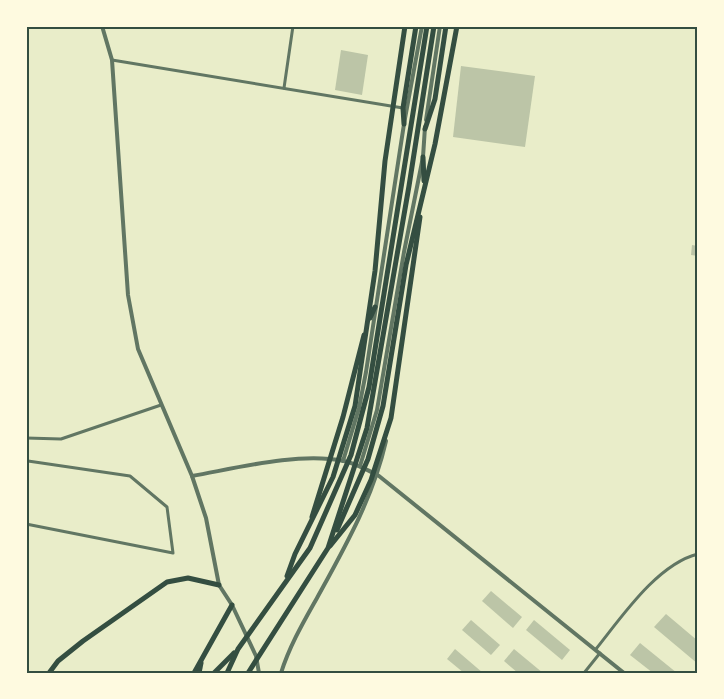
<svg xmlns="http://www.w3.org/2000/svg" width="724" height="699" viewBox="0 0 724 699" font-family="Figtree,sans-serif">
<rect width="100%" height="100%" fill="#e9edc9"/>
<!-- building -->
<g fill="#bcc5a7">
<path d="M 341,50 L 368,55 L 362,95 L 335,90 Z"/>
<path d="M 461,66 L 535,76 L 525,147 L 453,137 Z"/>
<path d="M 692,245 L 698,246 L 698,256 L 691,255 Z"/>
<path d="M 491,591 L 522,617 L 513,628 L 482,601 Z"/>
<path d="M 666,614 L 698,641 L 698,664 L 654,627 Z"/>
<path d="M 471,620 L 500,645 L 491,655 L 462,630 Z"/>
<path d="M 534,620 L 570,650 L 562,660 L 526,630 Z"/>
<path d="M 640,643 L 677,673 L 653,673 L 630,655 Z"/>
<path d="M 455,649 L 483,673 L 464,673 L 447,659 Z"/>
<path d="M 514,649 L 543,673 L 518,673 L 504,661 Z"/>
</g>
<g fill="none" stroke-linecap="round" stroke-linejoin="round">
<!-- minor -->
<g stroke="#617663" stroke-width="3">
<path d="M 112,60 L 403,108"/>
<path d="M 284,88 L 293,26"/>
<path d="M 26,438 L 61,439 L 161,405"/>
<path d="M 26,466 L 28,461 L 130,476 L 167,507 L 173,553 L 26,524"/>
<path d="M 596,649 C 621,618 657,564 698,554"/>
<path d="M 584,673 L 600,653"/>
</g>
<!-- tertiary -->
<g stroke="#617663" stroke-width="4">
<path d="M 102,26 L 112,60 L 128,295 L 138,349 L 192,476 L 206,518 L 219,585 L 232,605 L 256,656 L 259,673"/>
<path d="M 426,120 L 440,26"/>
<path d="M 343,461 L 359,408 L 366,372 L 404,124 L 422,26"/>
<path d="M 360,466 L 377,410 L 404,252 L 423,157 L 425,127"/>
<path d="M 192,476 C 237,468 298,452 344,461 C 357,464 368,470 379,476 L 624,673"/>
<path d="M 281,673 C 290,645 303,623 317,598 C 345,547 373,498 386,441"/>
</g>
<!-- primary -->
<path stroke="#344e41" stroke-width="5" d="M 194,673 L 232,605"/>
<!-- trunk -->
<g stroke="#344e41" stroke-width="5">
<path d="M 404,124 L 403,108 L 416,26"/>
<path d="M 425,129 L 435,99 L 446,26"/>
<path d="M 423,157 L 424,181"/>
<path d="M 370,318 L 375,307"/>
<path d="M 312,517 L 343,417 L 364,335"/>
<path d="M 337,530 L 368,459 L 383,406 L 406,265 L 435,144 L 457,26"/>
<path d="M 330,546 L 355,515 L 371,480 L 391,418 L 420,217"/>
<path d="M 287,576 L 295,554 L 333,477 L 355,406 L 375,271 L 385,161 L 405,26"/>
<path d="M 49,673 L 58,661 L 83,641 L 167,582 L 188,578 L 219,585"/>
<path d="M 199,673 L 201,663"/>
<path d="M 214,673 L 234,653"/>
<path d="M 227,673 L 238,649 L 310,548 L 351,455 L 369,387 L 427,26"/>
<path d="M 248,673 L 328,548 L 367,428 L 409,186 L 434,26"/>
</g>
</g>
<!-- border -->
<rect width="724" height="699" fill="none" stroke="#fefae0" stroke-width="55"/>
<rect x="28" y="28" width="668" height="644" fill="none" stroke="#344e41" stroke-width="2"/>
</svg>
